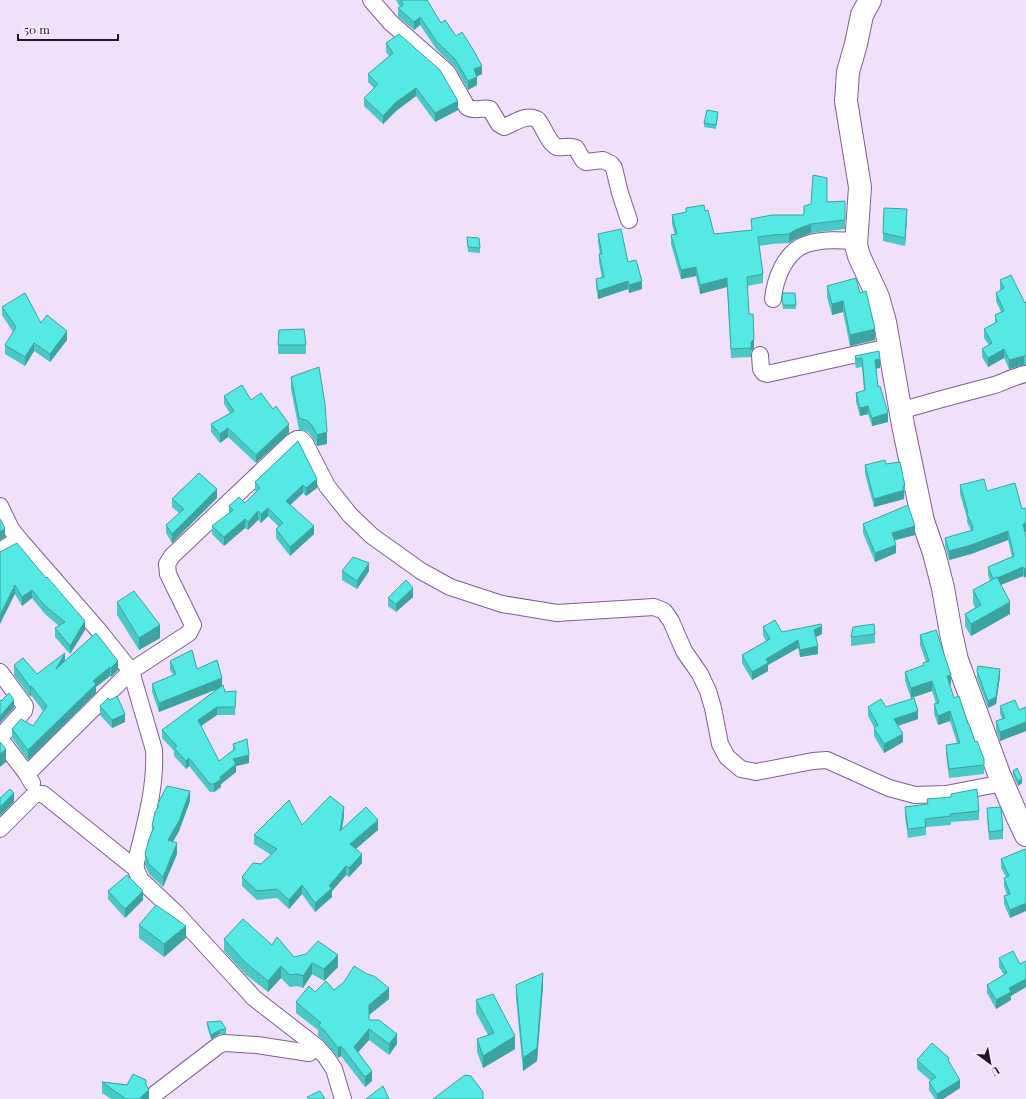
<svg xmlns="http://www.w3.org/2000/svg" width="1026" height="1099" viewBox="0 0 1026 1099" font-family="'Playfair Display',serif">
<rect width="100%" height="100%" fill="#f0e0fa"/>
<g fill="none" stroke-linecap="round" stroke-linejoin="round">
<!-- street casing -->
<g stroke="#815d95" stroke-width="18">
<g id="street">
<path d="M 371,0 L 391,23 L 447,72 L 467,107 C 475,112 482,107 490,109 L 499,124 L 504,127 C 515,123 526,113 538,120 C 543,126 549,144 557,147 C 563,148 569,145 576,148 L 583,160 L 586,162 L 603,160 L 611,164 L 614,168 L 620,193 L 629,220"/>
<path d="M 773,299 C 775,279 785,251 807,244 C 823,239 840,240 856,241"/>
<path d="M 760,355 L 761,369 L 764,373 L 767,374 L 889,347"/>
<path d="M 900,411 C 930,402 960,394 991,386 C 1003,383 1013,376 1026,374"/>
<path d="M 0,506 L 11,529 L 19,539 L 100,632 L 131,671 L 154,750 C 156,788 145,824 136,862 C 135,869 137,873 141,880 L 176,913 L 254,998 L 317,1047 L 326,1057 L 334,1069 L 343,1099"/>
<path d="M 0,551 L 19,539"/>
<path d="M 0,672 L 25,706 L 24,711 L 2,735 L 1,740 L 27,774 L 32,783"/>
<path d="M 27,774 L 131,671 L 189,633 L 193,625 L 168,574 L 167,564 L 172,556 L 292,442 L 297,439 L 301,439 L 305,443 L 327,486 L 350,515 L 372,536 L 421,571 L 450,587 L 502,604 L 557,613 L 654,607 L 664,611 L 671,621 L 684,651 L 700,674 L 708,691 L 713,708 L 720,744 L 727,757 L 741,769 L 756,772 L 813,761 L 827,760 L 889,788 L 915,795 L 946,794 L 1003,783"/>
<path d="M 0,829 L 33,796 L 37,794 L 43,794 L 135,868"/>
<path d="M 155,1094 L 219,1045 L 224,1043 L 257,1045 L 309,1053 L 317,1047"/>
</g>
</g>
<!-- secondary casing -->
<g stroke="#815d95" stroke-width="24">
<path id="secondary" d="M 870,0 L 862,15 L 856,44 L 848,72 L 846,101 L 860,187 L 856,245 L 859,256 L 878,297 L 885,322 L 903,425 L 923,521 L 934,553 L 943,588 L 951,633 L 957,660 L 999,774 L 1017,816 L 1026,835"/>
</g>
<!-- street -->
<use href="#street" stroke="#fff" stroke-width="16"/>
<!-- secondary -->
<use href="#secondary" stroke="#fff" stroke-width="22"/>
</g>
<!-- wall -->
<g fill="#49c8c6">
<path d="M 396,0 L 427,0 L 441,23 L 482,74 L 477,76 L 477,85 L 468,90 L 455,67 L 437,50 L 420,25 L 414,30 L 398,17 L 398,8 L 400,7 Z"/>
<path d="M 386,43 L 458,110 L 435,122 L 416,96 L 396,111 L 383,124 L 364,106 L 364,98 L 374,88 L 368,82 L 368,74 L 389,56 L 386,52 Z"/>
<path d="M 718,116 L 716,129 L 704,127 L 704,123 Z"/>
<path d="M 845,201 L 845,229 L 811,233 L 795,239 L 789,243 L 772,244 L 759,246 L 763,274 L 763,283 L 747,286 L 749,314 L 754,348 L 751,351 L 751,357 L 731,358 L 727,287 L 700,294 L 696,276 L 681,279 L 671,244 L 671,235 L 675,235 L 672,224 L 672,215 L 705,211 L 714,234 L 752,230 L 751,219 L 804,215 L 827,202 Z"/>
<path d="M 907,218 L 905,246 L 883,241 L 883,233 Z"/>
<path d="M 598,234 L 628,262 L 642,289 L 629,293 L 628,289 L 598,299 L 596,287 L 596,279 L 602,278 L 599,262 L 599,254 L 600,254 L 598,242 Z"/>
<path d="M 467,237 L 480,248 L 480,253 L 468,252 Z"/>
<path d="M 1000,280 L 1025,303 L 1026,302 L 1026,365 L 1024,365 L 1009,369 L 1004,358 L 988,367 L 982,357 L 982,349 L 989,345 L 984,338 L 984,329 L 995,323 L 995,315 L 1001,312 L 996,301 L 996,293 L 1001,290 L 1000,289 Z"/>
<path d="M 827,286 L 860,293 L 875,340 L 850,346 L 843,312 L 832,315 L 827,297 Z"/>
<path d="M 782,298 L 796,305 L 796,309 L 783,309 Z"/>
<path d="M 2,307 L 41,323 L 67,340 L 50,362 L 34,351 L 25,366 L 5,354 L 5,345 L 13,332 L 2,315 Z"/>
<rect x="278" y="345" width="28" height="9"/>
<path d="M 855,356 L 880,368 L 876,368 L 878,387 L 888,422 L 872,426 L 868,414 L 860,416 L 856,402 L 856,393 L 864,391 L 862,367 L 856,368 L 855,364 Z"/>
<path d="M 291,377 L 327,444 L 317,446 L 313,438 L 308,432 L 299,430 L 291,389 Z"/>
<path d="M 224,396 L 251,400 L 289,433 L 256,463 L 228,437 L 220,443 L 211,432 L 211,424 L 230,413 L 224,404 Z"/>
<path d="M 298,441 L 317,488 L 306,496 L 303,493 L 290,505 L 314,534 L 290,556 L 276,538 L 276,529 L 279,527 L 268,516 L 261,523 L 258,520 L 248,530 L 245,528 L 224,546 L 212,534 L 212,526 L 229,513 L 229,506 L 245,503 L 256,492 L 255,490 L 255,482 Z"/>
<path d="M 886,464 L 905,486 L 904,499 L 874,507 L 865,474 L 865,465 Z"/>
<path d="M 960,485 L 987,491 L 1026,532 L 1025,532 L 1026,537 L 1026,576 L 1024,578 L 1023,576 L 1001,585 L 1010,614 L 971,636 L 965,626 L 965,614 L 975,608 L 973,603 L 973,590 L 990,581 L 988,575 L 988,567 L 1012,557 L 1008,540 L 971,554 L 949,560 L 945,546 L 945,538 L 971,531 L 967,522 L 967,518 L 960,494 Z"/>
<path d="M 217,498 L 172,543 L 166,533 L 166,525 L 179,513 L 172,507 L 172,499 Z"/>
<path d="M 863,524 L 915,535 L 895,540 L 896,553 L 875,562 L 863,533 Z"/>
<path d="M 0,552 L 85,630 L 70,654 L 55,637 L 55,628 L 59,626 L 45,614 L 32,598 L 22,606 L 15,594 Z"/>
<path d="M 342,571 L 369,571 L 357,589 L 342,580 Z"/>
<path d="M 413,597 L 396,612 L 388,606 L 388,598 Z"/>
<path d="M 117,602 L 160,638 L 139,650 L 117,615 Z"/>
<path d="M 763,627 L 782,632 L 822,634 L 816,637 L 818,654 L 800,657 L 798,648 L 768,665 L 768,671 L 752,680 L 742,663 L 742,655 L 766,641 L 763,635 Z"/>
<path d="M 96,633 L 118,670 L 111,677 L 110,676 L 96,687 L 96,693 L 28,760 L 12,738 L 12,729 L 33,726 L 43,711 L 31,695 L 30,697 L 14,675 L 14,665 L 37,674 L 65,661 Z"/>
<path d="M 875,634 L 875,643 L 851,646 L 851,637 Z"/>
<path d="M 920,635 L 951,684 L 950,685 L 954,698 L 968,724 L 984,765 L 984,774 L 949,778 L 946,754 L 946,745 L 957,743 L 950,721 L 938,725 L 934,714 L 934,704 L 936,704 L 932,691 L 911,698 L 905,681 L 905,672 L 923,666 L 923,663 L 926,662 L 920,645 Z"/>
<path d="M 170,661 L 197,669 L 222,686 L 225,692 L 236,699 L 235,715 L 217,715 L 201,726 L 219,761 L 233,750 L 233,744 L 249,763 L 236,766 L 236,772 L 221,784 L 221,787 L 214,792 L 210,792 L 189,766 L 186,769 L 174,756 L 174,751 L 162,738 L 162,730 L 220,688 L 159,712 L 152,692 L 152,684 L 173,675 L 170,670 Z"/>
<path d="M 977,671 L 1000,676 L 996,704 L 988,708 L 977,678 Z"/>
<path d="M 110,700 L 125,722 L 112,728 L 100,715 L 100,706 Z"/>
<path d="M 1000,706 L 1019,710 L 1026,707 L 1026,731 L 1000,741 L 996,730 L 996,721 L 1002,719 L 1000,714 Z"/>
<path d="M 868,707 L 886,707 L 918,719 L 898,726 L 903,742 L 884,753 L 874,736 L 874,727 L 868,716 Z"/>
<path d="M 1013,771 L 1022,783 L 1018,786 L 1013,775 Z"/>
<path d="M 927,799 L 979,811 L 979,820 L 951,822 L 951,825 L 926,827 L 926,835 L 908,838 L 905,816 L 905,807 L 927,805 Z"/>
<path d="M 190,801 L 179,831 L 173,842 L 177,854 L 163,887 L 149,874 L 145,865 L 145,854 L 152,832 L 152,826 L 157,809 L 157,805 Z"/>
<path d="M 987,808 L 1003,830 L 1003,839 L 989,840 L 987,817 Z"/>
<path d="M 344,816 L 342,830 L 378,830 L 355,849 L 362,863 L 349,877 L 346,875 L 332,891 L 332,897 L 315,912 L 302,894 L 289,909 L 277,898 L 257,900 L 242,886 L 242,877 L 261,864 L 271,855 L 254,844 L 254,835 Z"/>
<path d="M 1025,849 L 1010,918 L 1004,904 L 1004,896 L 1007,895 L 1004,886 L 1004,878 L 1006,877 L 1001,868 L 1001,859 Z"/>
<path d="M 108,891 L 143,900 L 125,918 L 108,899 Z"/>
<path d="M 139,925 L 186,938 L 164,957 L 139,938 Z"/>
<path d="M 224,939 L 272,945 L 294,957 L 338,967 L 324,981 L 312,974 L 303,988 L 297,986 L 290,987 L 281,978 L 268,992 L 245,974 L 224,951 Z"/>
<path d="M 999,958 L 1020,964 L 1026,961 L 1026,987 L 1011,996 L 1011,1000 L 996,1009 L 987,993 L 987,985 L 1004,975 L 999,967 Z"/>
<path d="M 516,985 L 543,986 L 537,1061 L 523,1071 L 516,998 Z"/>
<path d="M 334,990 L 389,999 L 369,1015 L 369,1020 L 397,1044 L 389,1055 L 369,1040 L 358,1052 L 372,1081 L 365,1087 L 341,1056 L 338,1058 L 324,1041 L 318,1036 L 318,1030 L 296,1013 L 296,1002 L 315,992 Z"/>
<path d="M 476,1000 L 515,1049 L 483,1068 L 477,1052 L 477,1039 L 488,1035 L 476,1013 Z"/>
<path d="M 207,1022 L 226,1029 L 226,1034 L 220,1034 L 211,1039 L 207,1026 Z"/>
<path d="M 917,1060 L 949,1062 L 960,1088 L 943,1099 L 935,1099 L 929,1090 L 929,1082 L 931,1081 L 917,1069 Z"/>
<path d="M 102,1082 L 146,1086 L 149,1099 L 111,1099 L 102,1093 Z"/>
</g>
<!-- shaded-wall -->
<g fill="#3ca3a1">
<path d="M 420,17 L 420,25 L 414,30 L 414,22 Z"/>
<path d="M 482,66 L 482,74 L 474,78 L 474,69 Z"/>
<path d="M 477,77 L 477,85 L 468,90 L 468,81 Z"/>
<path d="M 416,88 L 416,96 L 396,111 L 383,124 L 383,116 L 396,102 Z"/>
<path d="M 458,101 L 458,110 L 435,122 L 435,113 Z"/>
<path d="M 907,209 L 907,218 L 905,246 L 905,238 Z"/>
<path d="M 811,224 L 811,233 L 795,239 L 789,243 L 789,234 L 795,230 Z"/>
<path d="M 696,267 L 696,276 L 681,279 L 681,270 Z"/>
<path d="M 727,278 L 727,287 L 700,294 L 700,285 Z"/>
<path d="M 628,281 L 628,289 L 598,299 L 598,291 Z"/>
<path d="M 642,281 L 642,289 L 629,293 L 629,285 Z"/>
<path d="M 843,301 L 843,312 L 832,315 L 832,304 Z"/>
<path d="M 875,329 L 875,340 L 850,346 L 850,335 Z"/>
<path d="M 67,331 L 67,340 L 50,362 L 50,354 Z"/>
<path d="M 754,339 L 754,348 L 751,351 L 751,357 L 751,342 Z"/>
<path d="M 34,343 L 34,351 L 25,366 L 25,357 Z"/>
<path d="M 1004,349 L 1004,358 L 988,367 L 988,358 Z"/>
<path d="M 1024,356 L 1024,365 L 1009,369 L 1009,360 Z"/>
<path d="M 880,359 L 880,368 L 875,369 L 875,360 Z"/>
<path d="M 868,406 L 868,414 L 860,416 L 860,408 Z"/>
<path d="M 888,413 L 888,422 L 872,426 L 872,418 Z"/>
<path d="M 289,424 L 289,433 L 256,463 L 256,455 Z"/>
<path d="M 228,428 L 228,437 L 220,443 L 220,434 Z"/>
<path d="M 327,432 L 327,444 L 317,446 L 317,435 Z"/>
<path d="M 317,479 L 317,488 L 306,496 L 306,488 Z"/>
<path d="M 303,485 L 303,493 L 286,509 L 286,501 Z"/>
<path d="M 217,489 L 217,498 L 172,543 L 172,534 Z"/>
<path d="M 904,490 L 904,499 L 874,507 L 874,499 Z"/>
<path d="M 268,508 L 268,516 L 261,523 L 261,514 Z"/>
<path d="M 258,511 L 258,520 L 248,530 L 248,522 Z"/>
<path d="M 245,519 L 245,528 L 224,546 L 224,537 Z"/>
<path d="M 1026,523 L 1026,532 L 1023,532 L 1023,524 Z"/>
<path d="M 314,526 L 314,534 L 290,556 L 290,547 Z"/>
<path d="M 915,526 L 915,535 L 892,541 L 892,533 Z"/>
<path d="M 5,528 L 5,537 L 0,540 L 0,532 Z"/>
<path d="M 1008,531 L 1008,540 L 971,554 L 949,560 L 949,551 Z"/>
<path d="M 896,545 L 896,553 L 875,562 L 875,553 Z"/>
<path d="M 369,563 L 369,571 L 357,589 L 357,581 Z"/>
<path d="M 1023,567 L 1023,576 L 993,588 L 993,580 Z"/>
<path d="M 1026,568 L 1026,576 L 1024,578 L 1024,569 Z"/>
<path d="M 15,585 L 15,594 L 0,624 L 0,615 Z"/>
<path d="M 413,588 L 413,597 L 396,612 L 396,604 Z"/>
<path d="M 32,590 L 32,598 L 22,606 L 22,597 Z"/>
<path d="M 1010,602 L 1010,614 L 971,636 L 971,624 Z"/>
<path d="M 85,621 L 85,630 L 70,654 L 70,646 Z"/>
<path d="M 160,625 L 160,638 L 139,650 L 139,638 Z"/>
<path d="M 822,626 L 822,634 L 814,638 L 814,630 Z"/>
<path d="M 798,640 L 798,648 L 768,665 L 768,671 L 752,680 L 752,672 L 766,659 Z"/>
<path d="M 818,646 L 818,654 L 800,657 L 800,650 Z"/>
<path d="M 65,653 L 65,662 L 56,669 Z"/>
<path d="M 118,661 L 118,670 L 111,677 L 111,668 Z"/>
<path d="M 110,667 L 110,676 L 96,687 L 96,693 L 28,760 L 28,750 L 93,681 Z"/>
<path d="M 1000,669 L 1000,676 L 996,704 L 988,708 L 988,701 Z"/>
<path d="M 951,675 L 951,684 L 947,686 L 947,676 Z"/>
<path d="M 222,678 L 222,687 L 159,712 L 159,703 Z"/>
<path d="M 932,681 L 932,691 L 911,698 L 911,688 Z"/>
<path d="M 31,686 L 31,695 L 30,697 L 30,687 Z"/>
<path d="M 14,700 L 14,708 L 0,723 L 0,716 Z"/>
<path d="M 217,707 L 217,715 L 198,728 L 198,720 Z"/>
<path d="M 918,711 L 918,719 L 894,727 L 894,719 Z"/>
<path d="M 950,711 L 950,721 L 938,725 L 938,716 Z"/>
<path d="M 125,714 L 125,722 L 112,728 L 112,720 Z"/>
<path d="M 1026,722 L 1026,731 L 1000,741 L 1000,732 Z"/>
<path d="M 903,734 L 903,742 L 884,753 L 884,744 Z"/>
<path d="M 6,749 L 6,762 L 0,767 L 0,754 Z"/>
<path d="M 249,755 L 249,763 L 236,766 L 236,772 L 221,784 L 221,787 L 214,792 L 214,784 L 220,777 L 233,759 Z"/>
<path d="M 189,758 L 189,766 L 186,769 L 186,761 Z"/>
<path d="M 1022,779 L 1022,783 L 1018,786 L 1018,781 Z"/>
<path d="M 190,791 L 190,801 L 179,831 L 168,850 L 168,840 Z"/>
<path d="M 14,793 L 14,802 L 0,816 L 0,807 Z"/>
<path d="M 344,807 L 344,816 L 340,841 L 340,831 Z"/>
<path d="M 378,820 L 378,830 L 350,854 L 350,844 Z"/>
<path d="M 177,843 L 177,854 L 163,887 L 163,877 Z"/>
<path d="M 362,854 L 362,863 L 349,877 L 349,868 Z"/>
<path d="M 346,866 L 346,875 L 332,891 L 332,897 L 315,912 L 315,903 L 329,886 Z"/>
<path d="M 302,885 L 302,894 L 289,909 L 289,900 Z"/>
<path d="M 143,891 L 143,900 L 125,918 L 125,909 Z"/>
<path d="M 1026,903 L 1026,911 L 1010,918 L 1010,910 Z"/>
<path d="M 186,926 L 186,938 L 164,957 L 164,944 Z"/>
<path d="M 338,955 L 338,967 L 324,981 L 324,969 Z"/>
<path d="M 312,963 L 312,974 L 303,988 L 303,976 Z"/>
<path d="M 281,966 L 281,978 L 268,992 L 268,981 Z"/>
<path d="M 543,973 L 543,986 L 537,1061 L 523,1071 L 523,1058 Z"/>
<path d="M 1026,979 L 1026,987 L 1011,996 L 1011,1000 L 996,1009 L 996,1000 L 1009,988 Z"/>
<path d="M 389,988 L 389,999 L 369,1015 L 369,1005 Z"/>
<path d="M 369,1029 L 369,1040 L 354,1057 L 354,1047 Z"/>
<path d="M 220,1030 L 220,1034 L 211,1039 L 211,1035 Z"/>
<path d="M 397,1034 L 397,1044 L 389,1055 L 389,1044 Z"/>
<path d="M 515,1036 L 515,1049 L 483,1068 L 483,1056 Z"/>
<path d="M 341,1046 L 341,1056 L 338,1058 L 338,1048 Z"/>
<path d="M 372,1071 L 372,1081 L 365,1087 L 365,1077 Z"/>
<path d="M 146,1080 L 146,1090 L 149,1090 L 149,1099 L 140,1099 L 146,1085 Z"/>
<path d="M 960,1080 L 960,1088 L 943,1099 L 937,1099 L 937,1094 Z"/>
</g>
<!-- building -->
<g fill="#55e9e6" stroke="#3ca3a1">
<path d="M 401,0 L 427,0 L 441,23 L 445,20 L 456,36 L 462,32 L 474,51 L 482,66 L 474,69 L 477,77 L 468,81 L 455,59 L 437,42 L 420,17 L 414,22 L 398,8 L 403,5 Z"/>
<path d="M 399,34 L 440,70 L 458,101 L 435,113 L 416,88 L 396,102 L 383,116 L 364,98 L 378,84 L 368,74 L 393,53 L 386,43 Z"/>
<path d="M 707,110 L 718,112 L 716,125 L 704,123 Z"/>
<path d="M 813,175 L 827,178 L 827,202 L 845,201 L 845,220 L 811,224 L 795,230 L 789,234 L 772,235 L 758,237 L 763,274 L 747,277 L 749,314 L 753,314 L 754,339 L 751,342 L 751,348 L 731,349 L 727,278 L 700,285 L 696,267 L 681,270 L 671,235 L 677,234 L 672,215 L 686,212 L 686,208 L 704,205 L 705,211 L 708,210 L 714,234 L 752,230 L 751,219 L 772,215 L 804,215 L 804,206 L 811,204 Z"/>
<path d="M 884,208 L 907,209 L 905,238 L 883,233 Z"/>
<path d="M 621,229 L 628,262 L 636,260 L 642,281 L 629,285 L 628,281 L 598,291 L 596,279 L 604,277 L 599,254 L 602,254 L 598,234 Z"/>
<path d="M 467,237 L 479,238 L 480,248 L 468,247 Z"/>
<path d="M 1011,275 L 1025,303 L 1026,302 L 1026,356 L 1024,356 L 1009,360 L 1004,349 L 988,358 L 982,349 L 992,343 L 984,329 L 997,322 L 995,315 L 1004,311 L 996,293 L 1004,288 L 1000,280 Z"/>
<path d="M 856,278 L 860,293 L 866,291 L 875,329 L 850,335 L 843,301 L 832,304 L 827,286 Z"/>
<path d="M 25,293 L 41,323 L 47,315 L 67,331 L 50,354 L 34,343 L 25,357 L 5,345 L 16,327 L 2,307 Z"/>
<path d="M 783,293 L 795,293 L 796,305 L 783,305 L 782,298 Z"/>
<path d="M 304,329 L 306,345 L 278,345 L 279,330 Z"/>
<path d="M 879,351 L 880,359 L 875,360 L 878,387 L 880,386 L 888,413 L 872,418 L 868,406 L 860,408 L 856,393 L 865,390 L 862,358 L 856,359 L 855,356 Z"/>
<path d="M 319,367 L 325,404 L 327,432 L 317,435 L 313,427 L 308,421 L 299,418 L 291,377 Z"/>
<path d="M 242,385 L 251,400 L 261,393 L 273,409 L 276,406 L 289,424 L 256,455 L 228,428 L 220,434 L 211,424 L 234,411 L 224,396 Z"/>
<path d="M 298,441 L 317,479 L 306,488 L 303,485 L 286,501 L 314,526 L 290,547 L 276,529 L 283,523 L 268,508 L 261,514 L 258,511 L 248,522 L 245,519 L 224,537 L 212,526 L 233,510 L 229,506 L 239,497 L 245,503 L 260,488 L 255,482 Z"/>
<path d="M 885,460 L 886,464 L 900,462 L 905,486 L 903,486 L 904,490 L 874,499 L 865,465 Z"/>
<path d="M 199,473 L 217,489 L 172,534 L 166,525 L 184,509 L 172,499 Z"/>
<path d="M 984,479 L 987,491 L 1015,483 L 1022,509 L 1026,508 L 1026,523 L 1023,524 L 1026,537 L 1026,568 L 1024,569 L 1023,567 L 997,578 L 997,577 L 993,579 L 988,567 L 1014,556 L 1008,531 L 971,545 L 949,551 L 945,538 L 973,530 L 972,527 L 973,527 L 967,514 L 968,513 L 960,485 Z"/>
<path d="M 908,505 L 915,526 L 892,533 L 896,545 L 875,553 L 863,524 Z"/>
<path d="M 0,519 L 5,528 L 0,532 Z"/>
<path d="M 17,543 L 46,578 L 47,577 L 85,621 L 70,646 L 55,628 L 65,622 L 45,606 L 32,590 L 22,597 L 15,585 L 0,615 L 0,552 Z"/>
<path d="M 353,557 L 369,563 L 357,581 L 342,571 Z"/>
<path d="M 997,577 L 1010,602 L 971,624 L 965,614 L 981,605 L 973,590 Z"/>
<path d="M 406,580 L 413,588 L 396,604 L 388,598 Z"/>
<path d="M 134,591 L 160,625 L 139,638 L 117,602 Z"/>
<path d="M 775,620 L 782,632 L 821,624 L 822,626 L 814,630 L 818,646 L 800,650 L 798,640 L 766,659 L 768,663 L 752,672 L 742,655 L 770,639 L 763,627 Z"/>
<path d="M 874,624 L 875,634 L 851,637 L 853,627 Z"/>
<path d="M 936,630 L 951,675 L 947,676 L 954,698 L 959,696 L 968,724 L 969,724 L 975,742 L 977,741 L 984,759 L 984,765 L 949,769 L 946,745 L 960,743 L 950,711 L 938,716 L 934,704 L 939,703 L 932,681 L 911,688 L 905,672 L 924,665 L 923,663 L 929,661 L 920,635 Z"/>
<path d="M 96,633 L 118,661 L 111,668 L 110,667 L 93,681 L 96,684 L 28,750 L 12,729 L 21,719 L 33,726 L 47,706 L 31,686 L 30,687 L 14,665 L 23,658 L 37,674 L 65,653 L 56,669 Z"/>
<path d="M 192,650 L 197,669 L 217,660 L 222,678 L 159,703 L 152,684 L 176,674 L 170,661 Z"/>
<path d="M 978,666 L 1000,669 L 996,697 L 988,701 L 977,671 Z"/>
<path d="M 223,685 L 225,692 L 236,691 L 235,707 L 217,707 L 198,720 L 219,761 L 235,749 L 233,744 L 247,739 L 249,755 L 233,759 L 236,764 L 220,777 L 221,779 L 214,784 L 210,784 L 189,758 L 186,761 L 174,748 L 177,746 L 162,730 Z"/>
<path d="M 9,693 L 14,700 L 0,716 L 0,700 L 1,701 Z"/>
<path d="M 117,696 L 125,714 L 112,720 L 100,706 L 108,698 L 110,700 Z"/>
<path d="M 914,698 L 918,711 L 894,719 L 903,734 L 884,744 L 874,728 L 878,725 L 868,707 L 881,699 L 886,707 Z"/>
<path d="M 1015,700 L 1019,710 L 1026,707 L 1026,722 L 1000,732 L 996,721 L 1005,718 L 1000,706 Z"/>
<path d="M 0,742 L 6,749 L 0,754 Z"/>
<path d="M 1017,768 L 1022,779 L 1018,781 L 1013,771 Z"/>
<path d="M 167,786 L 190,791 L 179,821 L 168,840 L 177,843 L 163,877 L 149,864 L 145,854 L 149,839 L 154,827 L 152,826 L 155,812 L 159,806 L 157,805 Z"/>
<path d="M 10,789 L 14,793 L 0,807 L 0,798 Z"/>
<path d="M 977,789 L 979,811 L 950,814 L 951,816 L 925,819 L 926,827 L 908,829 L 905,807 L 928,804 L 927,799 L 951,797 L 951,794 Z"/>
<path d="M 330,796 L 344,807 L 340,831 L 366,807 L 378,820 L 350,844 L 362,854 L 349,868 L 346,866 L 329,886 L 332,888 L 315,903 L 302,885 L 289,900 L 277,889 L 257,891 L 242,877 L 253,863 L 261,864 L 277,849 L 254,835 L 289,800 L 302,825 Z"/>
<path d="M 1001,807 L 1003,830 L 989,832 L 987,808 Z"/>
<path d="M 1025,849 L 1026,850 L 1026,903 L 1010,910 L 1004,896 L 1010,894 L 1004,878 L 1009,876 L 1001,859 Z"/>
<path d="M 127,875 L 143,891 L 125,909 L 108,891 Z"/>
<path d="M 156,905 L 186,926 L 164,944 L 139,925 Z"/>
<path d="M 243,919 L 272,945 L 277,937 L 294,957 L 306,954 L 318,941 L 338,955 L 324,969 L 312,963 L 303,976 L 297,974 L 290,975 L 281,966 L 268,981 L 245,962 L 224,939 Z"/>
<path d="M 1013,951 L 1020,964 L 1026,961 L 1026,979 L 1009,988 L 1011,992 L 996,1000 L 987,985 L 1007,973 L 999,958 Z"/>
<path d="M 354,966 L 367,974 L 374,976 L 389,988 L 369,1005 L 369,1020 L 379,1020 L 397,1034 L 389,1044 L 369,1029 L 354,1047 L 372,1071 L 365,1077 L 341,1046 L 338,1048 L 324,1030 L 318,1025 L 321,1023 L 296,1002 L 309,986 L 315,992 L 326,981 L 334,990 L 344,982 Z"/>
<path d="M 543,973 L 537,1048 L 523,1058 L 516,985 Z"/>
<path d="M 493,994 L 515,1036 L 483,1056 L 477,1039 L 494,1033 L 476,1000 Z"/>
<path d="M 221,1021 L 226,1029 L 220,1030 L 211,1035 L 207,1022 Z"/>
<path d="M 932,1043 L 949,1058 L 948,1060 L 960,1080 L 937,1094 L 929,1082 L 936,1077 L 917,1060 Z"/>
<path d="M 133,1074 L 146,1080 L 146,1085 L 149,1090 L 142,1096 L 140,1099 L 126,1099 L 102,1082 L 127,1085 Z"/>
<path d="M 465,1075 L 471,1076 L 483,1092 L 483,1099 L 433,1099 Z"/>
<path d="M 383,1086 L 389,1099 L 366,1099 Z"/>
<path d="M 320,1091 L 325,1099 L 309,1099 L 307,1097 Z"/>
</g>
<!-- north arrow -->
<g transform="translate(990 1063) rotate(148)" stroke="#f9f1fe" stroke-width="3" paint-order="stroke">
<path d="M0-3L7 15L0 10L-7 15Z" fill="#22132a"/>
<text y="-6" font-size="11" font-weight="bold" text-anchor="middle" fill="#22132a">U</text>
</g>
<!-- scale -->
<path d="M18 34v6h100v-6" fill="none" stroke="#22132a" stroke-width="2"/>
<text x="24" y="34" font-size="12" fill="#22132a" stroke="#f9f1fe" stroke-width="3" paint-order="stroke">50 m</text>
</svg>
